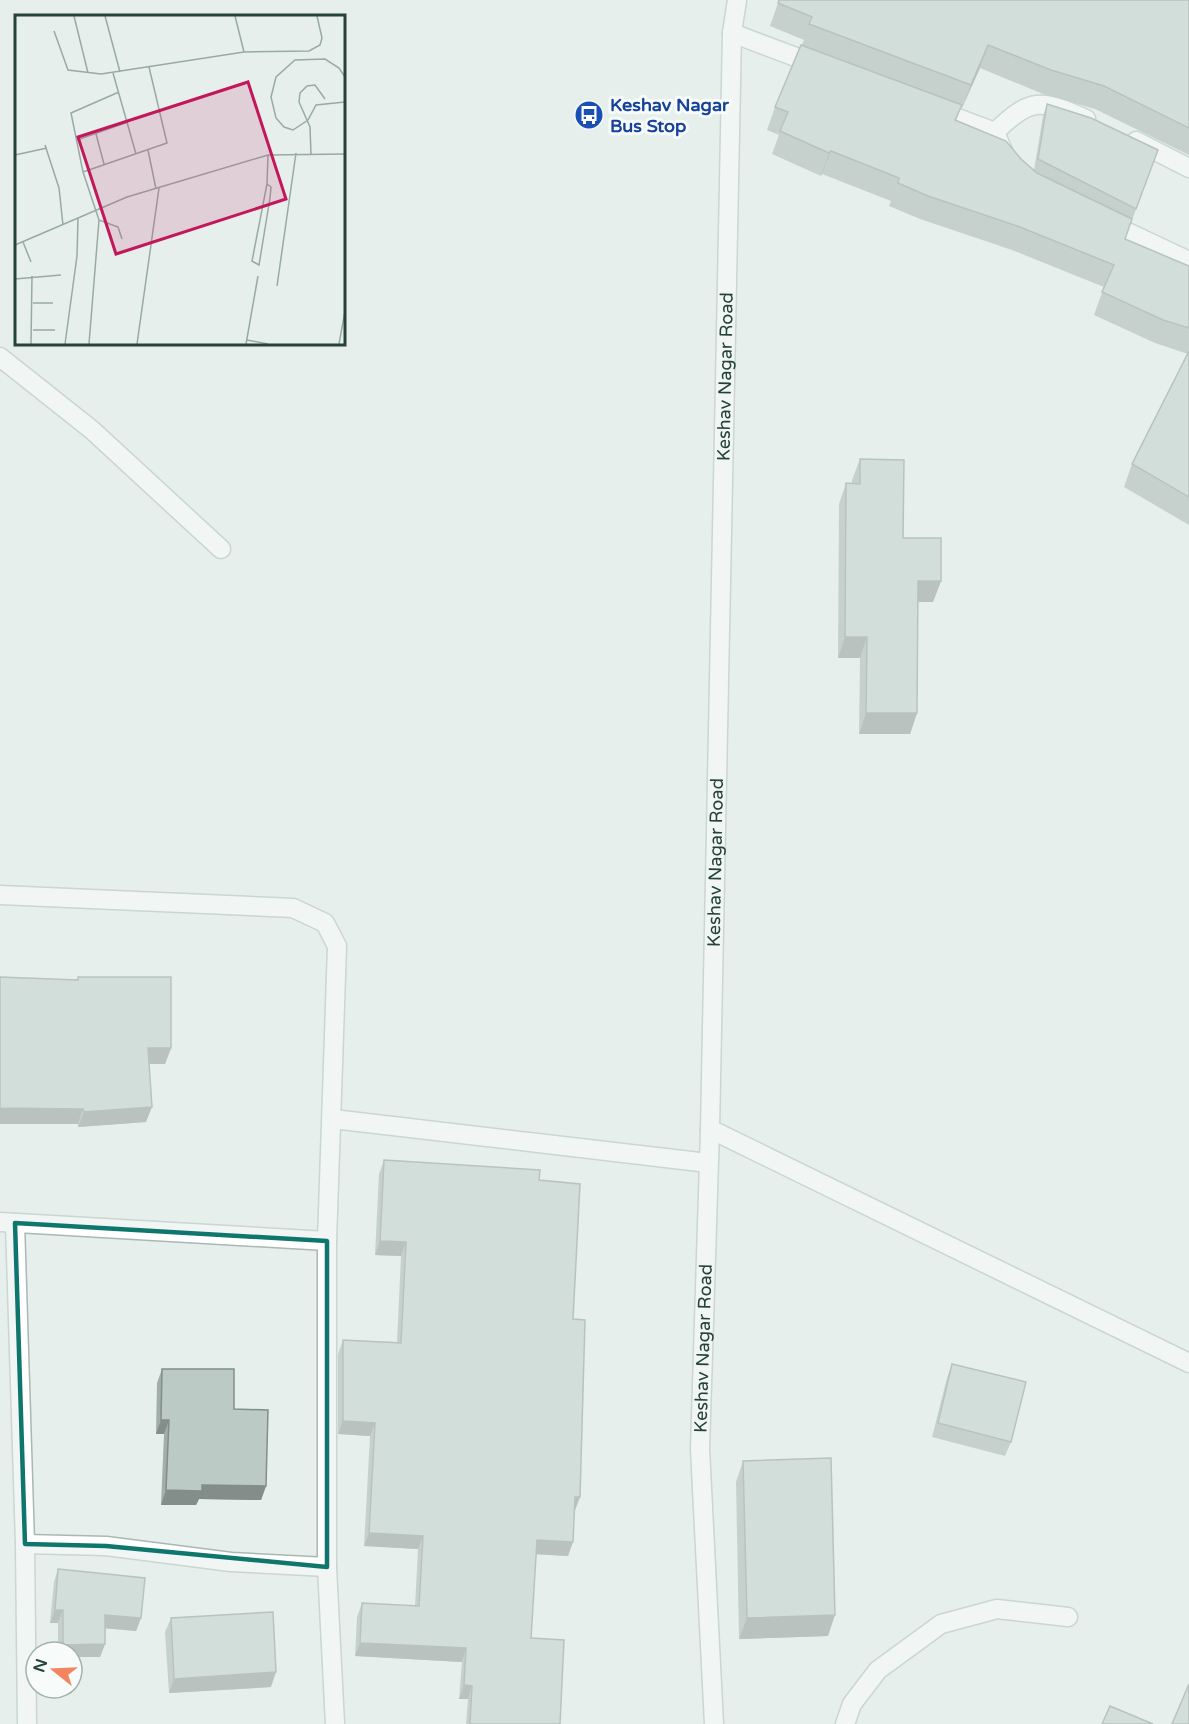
<svg xmlns="http://www.w3.org/2000/svg" width="1189" height="1724" viewBox="0 0 1189 1724" font-family="'Varela Round',sans-serif">
<rect width="100%" height="100%" fill="#e6efeb"/>
<g fill="none" stroke-linecap="round" stroke-linejoin="round">
<!-- service casing -->
<g stroke="#a8b8b2" stroke-width="21">
<path id="service" d="M 0,357 L 92,430 L 221,549"/>
</g>
<!-- minor casing -->
<g stroke="#a8b8b2" stroke-width="21">
<g id="minor">
<path d="M 732,33 L 817,65"/>
<path d="M 936,110 L 995,132 L 1006,158"/>
<path d="M 995,132 C 1031,97 1041,99 1086,119"/>
<path d="M 1136,141 L 1189,168"/>
<path d="M 1106,222 L 1189,261"/>
<path d="M 0,895 L 293,908 L 325,923 L 337,946 L 327,1241 L 327,1567 L 335,1724"/>
<path d="M 333,1119 L 708,1163"/>
<path d="M 710,1129 L 1189,1363"/>
<path d="M 0,1222 L 327,1241"/>
<path d="M 15,1223 L 25,1544 L 27,1724"/>
<path d="M 25,1544 L 106,1546 L 231,1562 L 327,1567"/>
<path d="M 845,1724 L 852,1704 L 878,1670 L 941,1624 L 997,1609 L 1068,1617"/>
</g>
</g>
<!-- tertiary casing -->
<g stroke="#a8b8b2" stroke-width="21">
<g id="tertiary">
<path id="s1" d="M 714,1724 L 700,1449 L 710,1129 L 732,33 L 737,0"/>
</g>
</g>
<!-- service -->
<use href="#service" stroke="#fff" stroke-width="18"/>
<!-- minor -->
<use href="#minor" stroke="#fff" stroke-width="18"/>
<!-- tertiary -->
<use href="#tertiary" stroke="#fff" stroke-width="18"/>
</g>
<!-- wall -->
<g fill="#a1aea9">
<path d="M 779,0 L 1189,0 L 1189,155 L 1095,109 L 1043,94 L 980,68 L 962,108 L 961,107 L 956,121 L 1021,159 L 1034,170 L 1043,116 L 1047,104 L 1158,150 L 1125,239 L 1189,266 L 1189,525 L 1124,487 L 1132,464 L 1188,354 L 1155,343 L 1094,315 L 1104,287 L 1012,250 L 920,219 L 889,206 L 891,201 L 822,174 L 821,176 L 772,154 L 779,135 L 767,130 L 775,107 L 804,40 L 770,26 Z"/>
<path d="M 860,459 L 903,538 L 941,581 L 933,602 L 918,602 L 917,713 L 910,734 L 859,734 L 860,658 L 838,658 L 839,504 L 846,483 L 852,483 L 852,480 Z"/>
<path d="M 0,977 L 77,980 L 78,977 L 171,1048 L 165,1064 L 149,1064 L 146,1122 L 78,1127 L 78,1124 L 0,1124 Z"/>
<path d="M 384,1160 L 539,1180 L 573,1319 L 580,1497 L 575,1510 L 568,1556 L 536,1554 L 531,1638 L 560,1724 L 466,1724 L 468,1699 L 459,1699 L 462,1662 L 355,1656 L 357,1617 L 362,1603 L 415,1606 L 418,1549 L 364,1546 L 370,1436 L 338,1434 L 338,1354 L 343,1340 L 397,1342 L 401,1256 L 375,1255 L 379,1174 Z"/>
<path d="M 952,1364 L 1011,1442 L 1005,1456 L 932,1437 L 947,1378 Z"/>
<path d="M 162,1369 L 234,1409 L 266,1486 L 261,1500 L 199,1499 L 196,1505 L 161,1505 L 164,1434 L 156,1434 L 157,1383 Z"/>
<path d="M 743,1461 L 828,1636 L 739,1639 L 736,1482 Z"/>
<path d="M 58,1569 L 141,1618 L 136,1631 L 105,1628 L 105,1644 L 100,1657 L 72,1657 L 72,1652 L 58,1652 L 58,1623 L 50,1623 L 54,1582 Z"/>
<path d="M 171,1618 L 271,1687 L 169,1693 L 165,1632 Z"/>
</g>
<!-- shaded-wall -->
<g fill="#838d89">
<path d="M 988,45 L 980,68 L 962,108 L 971,85 Z"/>
<path d="M 831,151 L 822,174 L 821,176 L 829,153 Z"/>
<path d="M 918,581 L 941,581 L 933,602 L 910,602 Z"/>
<path d="M 845,637 L 867,637 L 860,658 L 838,658 Z"/>
<path d="M 866,713 L 917,713 L 910,734 L 859,734 Z"/>
<path d="M 148,1048 L 171,1048 L 165,1064 L 142,1064 Z"/>
<path d="M 152,1107 L 146,1122 L 78,1127 L 84,1112 Z"/>
<path d="M 0,1108 L 83,1109 L 78,1124 L 0,1124 Z"/>
<path d="M 380,1241 L 406,1242 L 401,1256 L 375,1255 Z"/>
<path d="M 161,1420 L 169,1420 L 164,1434 L 156,1434 Z"/>
<path d="M 343,1421 L 375,1423 L 370,1436 L 338,1434 Z"/>
<path d="M 202,1485 L 266,1486 L 261,1500 L 199,1499 L 196,1505 L 161,1505 L 166,1490 Z"/>
<path d="M 575,1497 L 580,1497 L 575,1510 Z"/>
<path d="M 369,1533 L 423,1536 L 418,1549 L 364,1546 Z"/>
<path d="M 537,1540 L 573,1542 L 568,1556 L 532,1554 Z"/>
<path d="M 55,1610 L 63,1610 L 58,1623 L 50,1623 Z"/>
<path d="M 105,1615 L 141,1618 L 136,1631 L 101,1628 Z"/>
<path d="M 835,1615 L 828,1636 L 739,1639 L 747,1618 Z"/>
<path d="M 360,1643 L 466,1648 L 462,1662 L 355,1656 Z"/>
<path d="M 105,1644 L 100,1657 L 72,1657 L 72,1652 L 60,1652 L 63,1645 Z"/>
<path d="M 276,1672 L 271,1687 L 169,1693 L 174,1679 Z"/>
<path d="M 464,1685 L 472,1686 L 468,1699 L 459,1699 Z"/>
</g>
<!-- building -->
<g fill="#bbcac4" stroke="#838d89" stroke-width="1.5">
<path d="M 779,0 L 1189,0 L 1189,128 L 1104,86 L 1051,70 L 988,45 L 971,85 L 809,24 L 812,17 L 778,3 Z"/>
<path d="M 801,45 L 962,105 L 955,120 L 1006,141 L 1021,159 L 1037,173 L 1132,219 L 1125,239 L 1189,266 L 1189,328 L 1163,320 L 1102,292 L 1114,265 L 1020,227 L 928,196 L 898,183 L 899,178 L 831,151 L 829,153 L 780,131 L 788,112 L 775,107 Z"/>
<path d="M 1047,104 L 1091,118 L 1158,150 L 1136,209 L 1038,159 Z"/>
<path d="M 1189,351 L 1189,497 L 1132,464 Z"/>
<path d="M 860,459 L 904,460 L 903,538 L 941,538 L 941,581 L 918,581 L 917,713 L 866,713 L 867,637 L 845,637 L 846,483 L 860,484 Z"/>
<path d="M 0,977 L 78,980 L 78,977 L 171,977 L 171,1048 L 148,1048 L 152,1107 L 84,1112 L 83,1109 L 0,1108 Z"/>
<path d="M 384,1160 L 540,1170 L 539,1180 L 580,1184 L 573,1319 L 585,1320 L 580,1497 L 575,1497 L 573,1542 L 537,1540 L 531,1638 L 564,1640 L 560,1724 L 470,1724 L 472,1686 L 464,1685 L 466,1648 L 360,1643 L 362,1603 L 419,1606 L 423,1536 L 369,1533 L 375,1423 L 343,1421 L 343,1340 L 401,1343 L 406,1242 L 380,1241 Z"/>
<path d="M 952,1364 L 1026,1382 L 1011,1442 L 938,1423 Z"/>
<path d="M 162,1369 L 234,1369 L 234,1409 L 268,1410 L 266,1486 L 202,1485 L 202,1491 L 166,1490 L 169,1420 L 161,1420 Z"/>
<path d="M 831,1458 L 835,1615 L 747,1618 L 743,1461 Z"/>
<path d="M 58,1569 L 145,1578 L 141,1618 L 105,1615 L 105,1644 L 63,1645 L 63,1610 L 55,1610 Z"/>
<path d="M 273,1612 L 276,1672 L 174,1679 L 171,1618 Z"/>
<path d="M 1189,1684 L 1189,1724 L 1172,1724 Z"/>
<path d="M 1110,1706 L 1153,1724 L 1102,1724 Z"/>
</g>
<!-- marked area -->
<path d="M0 0H1189V1724H0ZM 15,1223 L 327,1241 L 327,1567 L 106,1546 L 25,1544 Z" fill="#e6efeb" fill-opacity=".55" fill-rule="evenodd"/>
<path fill="none" stroke="#0f766e" stroke-width="4.5" stroke-linejoin="round" d="M 15,1223 L 327,1241 L 327,1567 L 106,1546 L 25,1544 Z"/>
<!-- icons -->
<defs>
<g id="bus-disc" transform="scale(1.5)"><circle r="9.5" fill="#1a4fb4" stroke="#f7fbf9"/><path d="M-5-6H5V4H4V6H2V4H-2V6H-4V4H-5ZM-3.5-4V0h7V-4ZM-3.5 1.2v1.5H-2V1.2ZM2 1.2v1.5H3.5V1.2Z" fill="#fff"/></g>
</defs>
<g fill-rule="evenodd">
<use href="#bus-disc" x="589" y="115"/>
</g>
<g text-anchor="middle" dominant-baseline="central" stroke-width="6" stroke-linejoin="round" paint-order="stroke">
<!-- transit labels -->
<g font-size="18" font-weight="bold" fill="#164399" stroke="#f7fbf9" text-anchor="start">
<text x="610" y="105">Keshav Nagar<tspan x="610" dy="21">Bus Stop</tspan></text>
</g>
<!-- street labels -->
<g font-size="18" fill="#24423a" stroke="#f7fbf9">
<text stroke="none"><textPath href="#s1" startOffset="1348">Keshav Nagar Road</textPath></text>
<text stroke="none"><textPath href="#s1" startOffset="862">Keshav Nagar Road</textPath></text>
<text stroke="none"><textPath href="#s1" startOffset="376">Keshav Nagar Road</textPath></text>
</g>
</g>
<!-- overview -->
<g transform="translate(15 15)">
<rect width="330" height="330" fill="#e6efeb"/>
<path fill="none" stroke="#98aaa4" stroke-width="1.5" d="M 59,1 L 73,58M 90,1 L 105,57M 220,1 L 229,37M 39,16 L 53,55 L 86,59 L 229,37 L 294,36 L 305,30 L 307,23 L 302,1M 98,58 L 121,139M 330,62 L 324,53 L 310,44 L 280,45 L 261,62 L 256,82 L 261,103 L 269,112 L 278,115 L 293,105 L 301,90 L 330,87M 81,119 L 89,149M 62,125 L 113,107M 30,130 L 44,173 L 48,210M 133,135 L 141,174M 296,139 L 295,112 L 284,87 L 285,78 L 292,71 L 300,70 L 310,84M 0,140 L 32,133M 68,157 L 152,128 L 134,52M 252,169 L 256,172 L 255,183 L 244,250 L 237,246 L 252,169 L 253,140M 84,205 L 103,212 L 107,224M 8,227 L 16,247M 0,230 L 112,182 L 253,140 L 330,139M 0,264 L 46,260M 262,271 L 281,138M 18,288 L 38,288M 18,315 L 40,315M 232,325 L 253,329M 16,329 L 17,261M 50,329 L 62,241 L 63,203M 74,329 L 84,205 L 68,157 L 56,98 L 104,77M 122,329 L 144,173M 231,329 L 243,261M 324,329 L 330,296"/>
<path fill="#c2185b" fill-opacity="0.15" stroke="#c2185b" stroke-width="3" d="M 233,67 L 271,184 L 101,239 L 63,122 Z"/>
<rect width="330" height="330" fill="none" stroke="#24423a" stroke-width="3"/>
</g>
<!-- north arrow -->
<g transform="translate(54 1670) rotate(288)"><circle r="28" fill="#f7fbf9" stroke="#a3b1ad" stroke-width="1.5"/>
<path d="M0-4.5L10 22L0 15L-10 22Z" fill="#f4845f"/>
<text y="-9" font-size="16" font-weight="bold" text-anchor="middle" fill="#24423a">N</text>
</g>
</svg>
